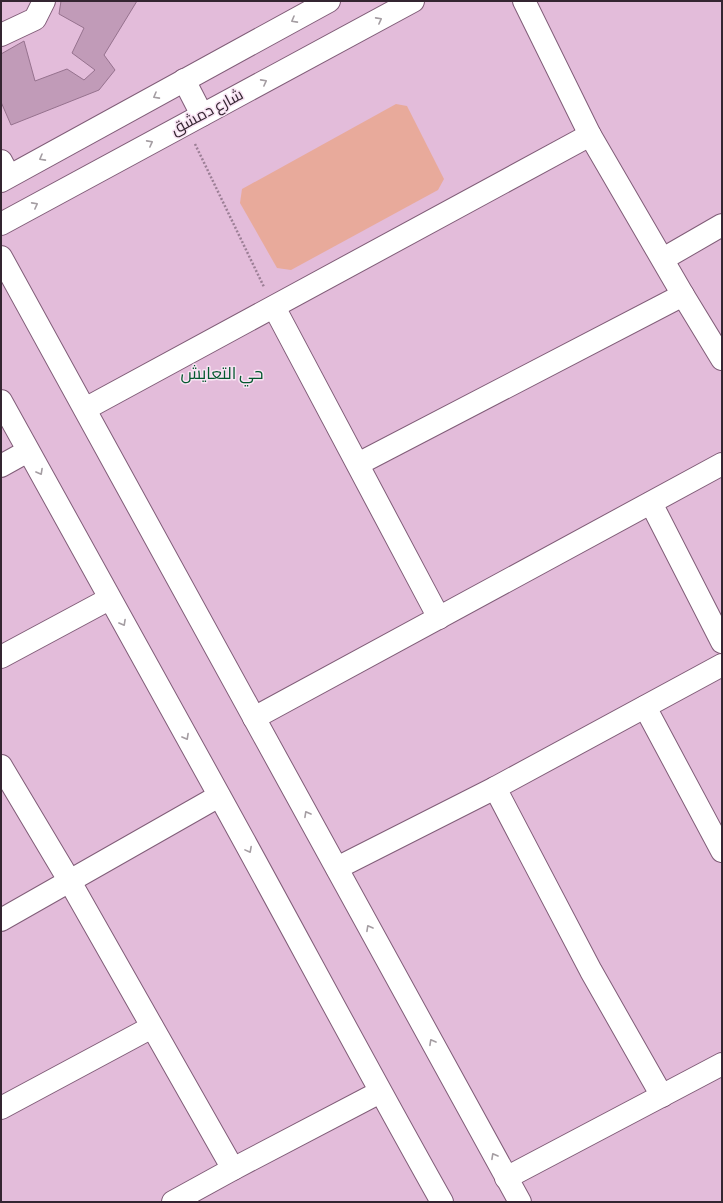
<svg xmlns="http://www.w3.org/2000/svg" width="723" height="1203" viewBox="0 0 723 1203" font-family="'Alegreya Sans',Cairo,sans-serif">
<rect width="100%" height="100%" fill="#e3bcda"/>
<!-- green -->
<path fill="#e8aa9b" d="M 396,104 L 407,106 L 444,179 L 438,190 L 291,270 L 277,268 L 240,203 L 242,189 Z"/>
<!-- building -->
<path fill="#c19bb8" stroke="#96728e" d="M 61,1 L 137,1 L 104,55 L 115,70 L 99,90 L 11,125 L 1,102 L 1,54 L 24,41 L 35,81 L 67,69 L 84,80 L 95,70 L 72,53 L 84,28 L 59,14 Z"/>
<g fill="none" stroke-linecap="round" stroke-linejoin="round">
<!-- minor casing -->
<g stroke="#805d78" stroke-width="24">
<g id="minor">
<path d="M 524,1 L 590,135 L 683,295 L 722,359"/>
<path d="M 1,35 L 35,19 L 44,1"/>
<path d="M 1,161 L 9,176"/>
<path d="M 663,259 L 722,225"/>
<path d="M 274,307 L 439,618"/>
<path d="M 85,409 L 590,135"/>
<path d="M 358,464 L 683,295"/>
<path d="M 1,466 L 28,451"/>
<path d="M 651,503 L 722,642"/>
<path d="M 1,657 L 109,599"/>
<path d="M 645,707 L 722,851"/>
<path d="M 254,718 L 722,464"/>
<path d="M 1,766 L 69,880 L 233,1169"/>
<path d="M 495,788 L 591,971 L 662,1096"/>
<path d="M 337,868 L 495,788 L 722,665"/>
<path d="M 1,920 L 219,796"/>
<path d="M 1,1108 L 152,1027"/>
<path d="M 506,1178 L 722,1064"/>
<path d="M 173,1202 L 233,1169 L 380,1092"/>
</g>
</g>
<!-- tertiary casing -->
<g stroke="#805d78" stroke-width="24">
<g id="tertiary">
<path d="M 1,257 L 520,1202"/>
<path d="M 1,401 C 73,533 146,664 219,795 C 294,931 366,1067 442,1202"/>
</g>
</g>
<!-- secondary casing -->
<g stroke="#805d78" stroke-width="24">
<g id="secondary">
<path d="M 184,80 L 202,115"/>
<path d="M 1,181 L 329,1"/>
<path d="M 1,224 L 413,1"/>
</g>
</g>
<!-- path -->
<path stroke="#9c7f96" stroke-width="2.5" stroke-dasharray="2 2" stroke-linecap="butt" d="M 195,144 L 264,287"/>
<!-- minor -->
<use href="#minor" stroke="#fff" stroke-width="22"/>
<!-- tertiary -->
<use href="#tertiary" stroke="#fff" stroke-width="22"/>
<!-- secondary -->
<use href="#secondary" stroke="#fff" stroke-width="22"/>
</g>
<!-- one-way arrows -->
<defs><path id="oneway-chevron" d="M-2-3.5L2.5 0L-2 3.5" fill="none" stroke-width="1.6" stroke-linecap="round" stroke-linejoin="round"/></defs>
<g stroke="#a49da2">
<use href="#oneway-chevron" transform="translate(294 20) rotate(151)"/>
<use href="#oneway-chevron" transform="translate(379 20) rotate(-28)"/>
<use href="#oneway-chevron" transform="translate(264 82) rotate(-28)"/>
<use href="#oneway-chevron" transform="translate(156 96) rotate(151)"/>
<use href="#oneway-chevron" transform="translate(150 143) rotate(-28)"/>
<use href="#oneway-chevron" transform="translate(42 158) rotate(151)"/>
<use href="#oneway-chevron" transform="translate(35 205) rotate(-28)"/>
<use href="#oneway-chevron" transform="translate(40 472) rotate(61)"/>
<use href="#oneway-chevron" transform="translate(123 623) rotate(61)"/>
<use href="#oneway-chevron" transform="translate(186 737) rotate(61)"/>
<use href="#oneway-chevron" transform="translate(307 814) rotate(-119)"/>
<use href="#oneway-chevron" transform="translate(249 850) rotate(62)"/>
<use href="#oneway-chevron" transform="translate(369 928) rotate(-119)"/>
<use href="#oneway-chevron" transform="translate(432 1042) rotate(-119)"/>
<use href="#oneway-chevron" transform="translate(494 1156) rotate(-119)"/>
</g>
<g text-anchor="middle" dominant-baseline="central" stroke-width="3" stroke-linejoin="round" paint-order="stroke">
<!-- street labels -->
<g font-size="16" fill="#342531" stroke="#f8e3f3">
<text transform="translate(207 112) rotate(-28)">شارع دمشق</text>
</g>
<!-- neighbourhood labels -->
<g font-size="17" fill="#03582f" stroke="#f8e3f3">
<text x="222" y="373">حي التعايش</text>
</g>
</g>
<!-- border -->
<rect width="723" height="1203" fill="none" stroke="#342531" stroke-width="4"/>
</svg>
